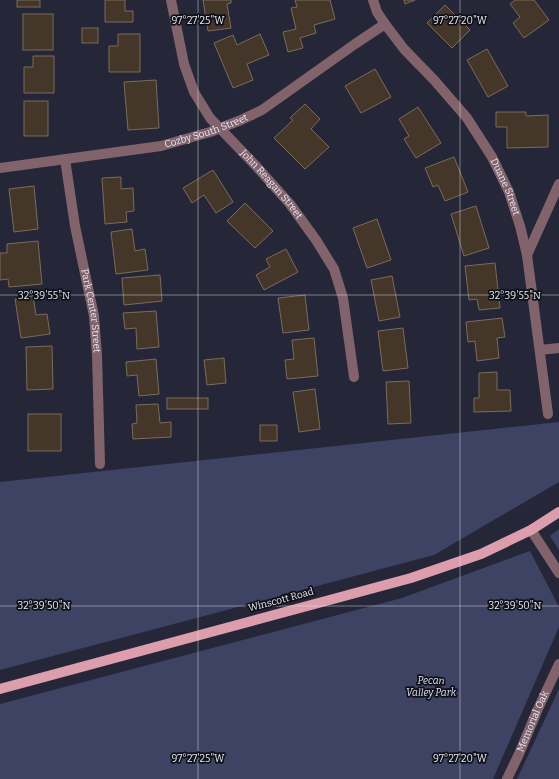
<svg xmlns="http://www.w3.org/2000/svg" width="559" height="779" viewBox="0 0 559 779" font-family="Bitter,serif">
<rect width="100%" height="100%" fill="#252738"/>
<!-- green -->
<g fill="#3e4263">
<path d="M 559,422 L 559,482 L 434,555 L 0,670 L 0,482 Z"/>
<path d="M 559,529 L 559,550 L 550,536 Z"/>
<path d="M 530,551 L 559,607 L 559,627 L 493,779 L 0,779 L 0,704 L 402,598 Z"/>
<path d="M 559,689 L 559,779 L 517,779 Z"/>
</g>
<!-- building -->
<g fill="#443628" stroke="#7b6b5b">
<rect x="17" y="0" width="23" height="7"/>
<path d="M 105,0 L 125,0 L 125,11 L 133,11 L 133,22 L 105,22 Z"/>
<path d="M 203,0 L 231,0 L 231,3 L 227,4 L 231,28 L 208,31 Z"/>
<path d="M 295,0 L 330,0 L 335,19 L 314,25 L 316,33 L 300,38 L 303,48 L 288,52 L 283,32 L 296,29 L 291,8 L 297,7 Z"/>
<path d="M 404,0 L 415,0 L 405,4 Z"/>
<path d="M 515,0 L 534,0 L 549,20 L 524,38 L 513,23 L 520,17 L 510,4 Z"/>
<path d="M 445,5 L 470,30 L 452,48 L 427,23 Z"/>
<rect x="23" y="14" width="30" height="36"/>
<rect x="82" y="28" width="16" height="15"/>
<path d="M 118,34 L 140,34 L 140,72 L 109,72 L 109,46 L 118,46 Z"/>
<path d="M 260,34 L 269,55 L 247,64 L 253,80 L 233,88 L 214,43 L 233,35 L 237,45 Z"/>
<path d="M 487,49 L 508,86 L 488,97 L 467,60 Z"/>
<path d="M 33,56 L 54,56 L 54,93 L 24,93 L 24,67 L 33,67 Z"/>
<path d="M 375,69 L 391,97 L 361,113 L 345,86 Z"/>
<path d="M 156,80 L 159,128 L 128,130 L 124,82 Z"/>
<rect x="24" y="101" width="24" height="35"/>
<path d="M 305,104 L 320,119 L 311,129 L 329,147 L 305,169 L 274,138 L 293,120 L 290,118 Z"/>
<path d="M 418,107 L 441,143 L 416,158 L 404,139 L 409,136 L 399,119 Z"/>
<path d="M 496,112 L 526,112 L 526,116 L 548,115 L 548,147 L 507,148 L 507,127 L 496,127 Z"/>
<path d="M 454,157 L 468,192 L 445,201 L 438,185 L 433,187 L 425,168 Z"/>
<path d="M 213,170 L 233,202 L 216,213 L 204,195 L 192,203 L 183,188 Z"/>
<path d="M 121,177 L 121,189 L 133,188 L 134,211 L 126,212 L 127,222 L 105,224 L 102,178 Z"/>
<path d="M 34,186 L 38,229 L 14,232 L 9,189 Z"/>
<path d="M 245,203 L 273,231 L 255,248 L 227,221 Z"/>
<path d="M 476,206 L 489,248 L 464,256 L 451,214 Z"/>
<path d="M 377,219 L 391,260 L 367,268 L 353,228 Z"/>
<path d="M 132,229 L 135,251 L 145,249 L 148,270 L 116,274 L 111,232 Z"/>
<path d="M 38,241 L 42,284 L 9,287 L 8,279 L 0,280 L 0,253 L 7,253 L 7,244 Z"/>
<path d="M 286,249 L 298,272 L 264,290 L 256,275 L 270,267 L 266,259 Z"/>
<path d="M 495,263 L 500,308 L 479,310 L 477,299 L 469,300 L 465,266 Z"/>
<path d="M 160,275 L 162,301 L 124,305 L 122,278 Z"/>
<path d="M 392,276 L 400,317 L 379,321 L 371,280 Z"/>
<path d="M 305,295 L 309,330 L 283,333 L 278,298 Z"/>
<path d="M 33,296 L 36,315 L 47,314 L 50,334 L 21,338 L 15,299 Z"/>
<path d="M 156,311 L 159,347 L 137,349 L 136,328 L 125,329 L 123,313 Z"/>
<path d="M 502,318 L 505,337 L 497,338 L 499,358 L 477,361 L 475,341 L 468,342 L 466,322 Z"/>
<path d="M 403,328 L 408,368 L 383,371 L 378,331 Z"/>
<path d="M 314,338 L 318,376 L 287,379 L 285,360 L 294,359 L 292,340 Z"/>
<path d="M 52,346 L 53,389 L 27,390 L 26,347 Z"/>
<path d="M 224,358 L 226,383 L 207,385 L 204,360 Z"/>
<path d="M 156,359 L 159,394 L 139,396 L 137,375 L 127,376 L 126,362 Z"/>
<path d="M 497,372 L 497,390 L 510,390 L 511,411 L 474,412 L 474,398 L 479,398 L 479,373 Z"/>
<path d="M 409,381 L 411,423 L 388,424 L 386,382 Z"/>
<path d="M 315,389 L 320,429 L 299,432 L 293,392 Z"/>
<rect x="167" y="398" width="41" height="11"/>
<path d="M 158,404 L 160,423 L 171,422 L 171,437 L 133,439 L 132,424 L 137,423 L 136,405 Z"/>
<rect x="28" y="414" width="33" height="37"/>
<rect x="260" y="425" width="17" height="16"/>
</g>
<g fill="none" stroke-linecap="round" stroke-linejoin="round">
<!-- minor -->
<g stroke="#82636b" stroke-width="10">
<path id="s1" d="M 171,0 L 184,64 L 194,92 L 210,118 L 257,167 L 290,204 L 316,240 L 334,269 L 343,298 L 354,377"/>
<path id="s2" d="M 373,0 L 377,12 L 385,24 L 404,49 L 435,81 L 467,118 L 492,157 L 509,192 L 520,226 L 527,255 L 548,414"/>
<path id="s3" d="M 65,159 L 75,226 L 94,316 L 97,355 L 100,464"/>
<path id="s4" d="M 0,168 L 161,146 L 210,132 L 241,120 L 262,110 L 355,44 L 385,24"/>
<path d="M 527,255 L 559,184"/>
<path d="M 540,350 L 559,348"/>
<path d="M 531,530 L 559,573"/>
<path id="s5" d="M 507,779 L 519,754 L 537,711 L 559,664"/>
</g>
<!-- major -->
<path stroke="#dc9dad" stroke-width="10" d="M 0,689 L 411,578 L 481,554 L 531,530 L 559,512"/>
</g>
<!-- ticks -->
<path fill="none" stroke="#e5e7f2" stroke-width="1" stroke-opacity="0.45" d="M 198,0 L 198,779M 460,0 L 460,779M 0,295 L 559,295M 0,606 L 559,606"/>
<g text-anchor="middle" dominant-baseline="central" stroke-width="3.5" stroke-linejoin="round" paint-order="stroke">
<!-- street labels -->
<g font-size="10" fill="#e5e7f2" stroke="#101118">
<text stroke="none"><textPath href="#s4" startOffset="210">Cozby South Street</textPath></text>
<text stroke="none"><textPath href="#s1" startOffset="216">John Reagan Street</textPath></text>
<text stroke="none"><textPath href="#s2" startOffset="231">Duane Street</textPath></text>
<text stroke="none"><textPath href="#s3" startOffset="154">Park Center Street</textPath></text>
<text transform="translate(281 600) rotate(-15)">Winscott Road</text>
<text stroke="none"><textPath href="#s5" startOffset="63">Memorial Oak</textPath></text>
</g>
<!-- park labels -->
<g font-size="10" font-style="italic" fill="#dde1f2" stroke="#101118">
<text x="431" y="681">Pecan<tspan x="431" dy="12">Valley Park</tspan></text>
</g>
</g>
<g font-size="10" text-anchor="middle" fill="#e5e7f2" stroke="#101118" stroke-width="3.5" stroke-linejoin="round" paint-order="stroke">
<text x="198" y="24">97°27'25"W</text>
<text x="460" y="24">97°27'20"W</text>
<text x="44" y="299">32°39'55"N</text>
<text x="515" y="299">32°39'55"N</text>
<text x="44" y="609">32°39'50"N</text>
<text x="515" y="609">32°39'50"N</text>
<text x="198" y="762">97°27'25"W</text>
<text x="460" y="762">97°27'20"W</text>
</g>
</svg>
